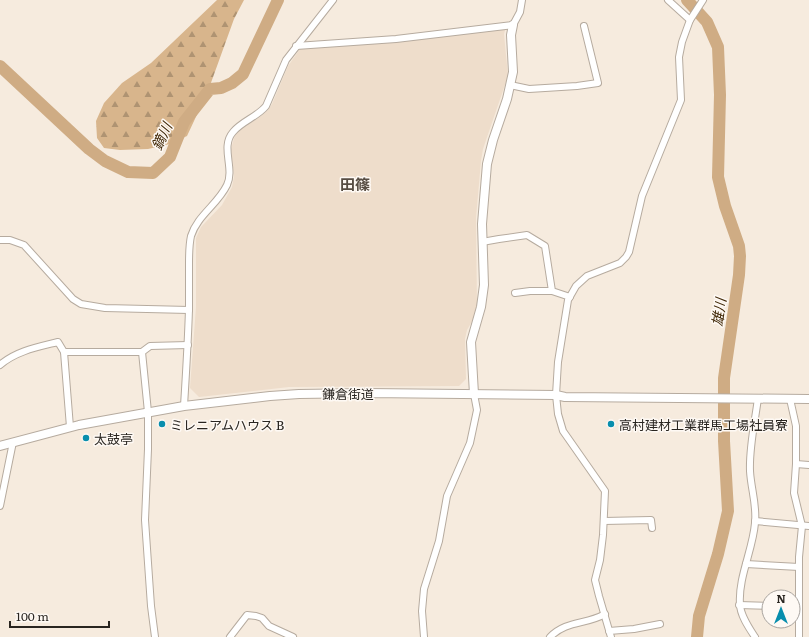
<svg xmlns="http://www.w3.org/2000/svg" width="809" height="637" viewBox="0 0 809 637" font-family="Literata,'Noto Sans JP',serif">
<defs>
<pattern id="forest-firs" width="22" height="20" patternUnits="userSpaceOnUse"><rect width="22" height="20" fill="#d8b58c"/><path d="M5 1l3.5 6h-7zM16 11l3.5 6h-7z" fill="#af9372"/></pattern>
</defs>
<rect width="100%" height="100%" fill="#f6ebde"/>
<!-- built -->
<path fill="#eeddcb" d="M 506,27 L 504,34 L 508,76 L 483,149 L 481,161 L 476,218 L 477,308 L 474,318 L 467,330 L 465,339 L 466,379 L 459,386 L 289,387 L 199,397 L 190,388 L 196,307 L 196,238 L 201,227 L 222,205 L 232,187 L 234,177 L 231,149 L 235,135 L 241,128 L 257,119 L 268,110 L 272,104 L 288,66 L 300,49 Z"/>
<!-- forest -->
<path fill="url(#forest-firs)" d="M 217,0 L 244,0 L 234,19 L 208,91 L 187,136 L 170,144 L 148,149 L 120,150 L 104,148 L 97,138 L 96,121 L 104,103 L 122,83 L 151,63 Z"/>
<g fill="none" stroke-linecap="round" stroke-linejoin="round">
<!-- river -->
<g stroke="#cfac84" stroke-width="12">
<path d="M 687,0 L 707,22 L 718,47 L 720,95 L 718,177 L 725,206 L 739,246 L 740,256 L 739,275 L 724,378 L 724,441 L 728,511 L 718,554 L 699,616 L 697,637"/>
<path d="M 0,66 L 89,149 L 105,161 L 128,172 L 153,173 L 170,157 L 184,122 L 210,89 L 221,88 L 232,83 L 243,74 L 278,0"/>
</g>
<!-- minor casing -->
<g stroke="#b6ab9f" stroke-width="8">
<g id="minor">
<path d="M 668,0 L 690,20"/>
<path d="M 296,46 L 396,39 L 513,25 L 520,12 L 522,0"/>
<path d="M 510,85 L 529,89 L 577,86 L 598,83 L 584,26"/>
<path d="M 0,240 L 10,240 L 24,245 L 73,299 L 81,304 L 105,308 L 189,310"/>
<path d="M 482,242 L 499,239 L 527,235 L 545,246 L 552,291 L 570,297"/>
<path d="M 515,293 L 530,291 L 552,291"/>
<path d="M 64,352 L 70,427"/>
<path d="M 0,365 C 16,351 38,347 58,342 L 64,352 L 142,352"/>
<path d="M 790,399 L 796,426 L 796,464 L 794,493 L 802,526 L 799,557 L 799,637"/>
<path d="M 184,406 C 186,374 188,341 189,309 C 189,294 189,279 189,264 C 189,255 189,245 191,236 C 197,216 218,204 227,185 C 235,168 220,147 233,132 C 242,121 257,117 266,106 L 286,60 L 333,0"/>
<path d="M 796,464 L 809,465"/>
<path d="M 0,506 L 13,442"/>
<path d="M 604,521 L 651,520 L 652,528"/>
<path d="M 755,521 L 809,526"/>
<path d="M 746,564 L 799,567"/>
<path d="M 739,605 L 769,606"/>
<path d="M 609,631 L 634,629 L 660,624"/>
<path d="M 155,637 L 151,606 L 145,520 L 148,449 L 148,412 L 142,352 L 150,346 L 188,345"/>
<path d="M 230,637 L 247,615 L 256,616 L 262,618 L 269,626 L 293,637"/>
<path d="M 424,637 L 422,611 L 424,589 L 439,541 L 447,496 L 470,443 L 477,410 L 474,394"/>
<path d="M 550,637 C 567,620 586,625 605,614"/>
<path d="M 611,637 L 599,596 L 595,580 L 600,560 L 603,535 L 605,491 L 563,431 L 558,414 L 556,395 L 558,362 L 568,300 L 576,286 L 587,276 L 620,263 L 626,257 L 629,252 L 642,196 L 681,100 L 679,57 L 682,42 L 690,20 L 703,0"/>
<path d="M 755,637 C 749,628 740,615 740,604 C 738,578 753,549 755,523 C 757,505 751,489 750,471 C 749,447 755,422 758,398"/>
</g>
</g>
<!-- tertiary casing -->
<g stroke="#b6ab9f" stroke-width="10">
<g id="tertiary">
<path d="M 474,394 L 471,342 L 481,307 L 484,285 L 482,224 L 487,164 L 493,140 L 507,99 L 513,72 L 511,35 L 513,25"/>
<path d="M 0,446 L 79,425 L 184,406 L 270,396 L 299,394 L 368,393 L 556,395 L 565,397 L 809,399"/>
</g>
</g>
<!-- minor -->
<use href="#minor" stroke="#fff" stroke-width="6"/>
<!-- tertiary -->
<use href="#tertiary" stroke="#fff" stroke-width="8"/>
</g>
<!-- markers -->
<g fill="#088ead" stroke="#fef9f4" stroke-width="1.5">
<circle cx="162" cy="424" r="4"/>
<circle cx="611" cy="424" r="4"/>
<circle cx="86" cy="438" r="4"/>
</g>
<g text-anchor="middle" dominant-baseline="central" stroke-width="3" stroke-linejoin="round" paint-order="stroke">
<!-- street labels -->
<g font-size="13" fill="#292520" stroke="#fef9f4">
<text x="348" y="393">鎌倉街道</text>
</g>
<!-- poi labels -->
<g font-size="13" fill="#292520" stroke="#fef9f4" text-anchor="start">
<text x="170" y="424">ミレニアムハウス B</text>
<text x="619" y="424">高村建材工業群馬工場社員寮</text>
<text x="94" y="438">太鼓亭</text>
</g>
<!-- water labels -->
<g font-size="14" font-style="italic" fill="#412807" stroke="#fef9f4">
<text transform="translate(161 136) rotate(-65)">鏑川</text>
<text transform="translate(718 312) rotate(-82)">雄川</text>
</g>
<!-- quarter labels -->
<g font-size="15" font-weight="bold" fill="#574d43" stroke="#fef9f4">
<text x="355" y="183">田篠</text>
</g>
</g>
<!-- north arrow -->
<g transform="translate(781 609)"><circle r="19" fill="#fef9f4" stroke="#a9a49f"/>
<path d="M0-3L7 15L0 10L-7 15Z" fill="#088ead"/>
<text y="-6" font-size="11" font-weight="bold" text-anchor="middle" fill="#292520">N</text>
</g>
<!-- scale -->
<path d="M10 621v6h99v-6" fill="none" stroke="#292520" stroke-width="2"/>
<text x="16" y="621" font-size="12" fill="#292520" stroke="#fef9f4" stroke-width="3" paint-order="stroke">100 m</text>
</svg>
